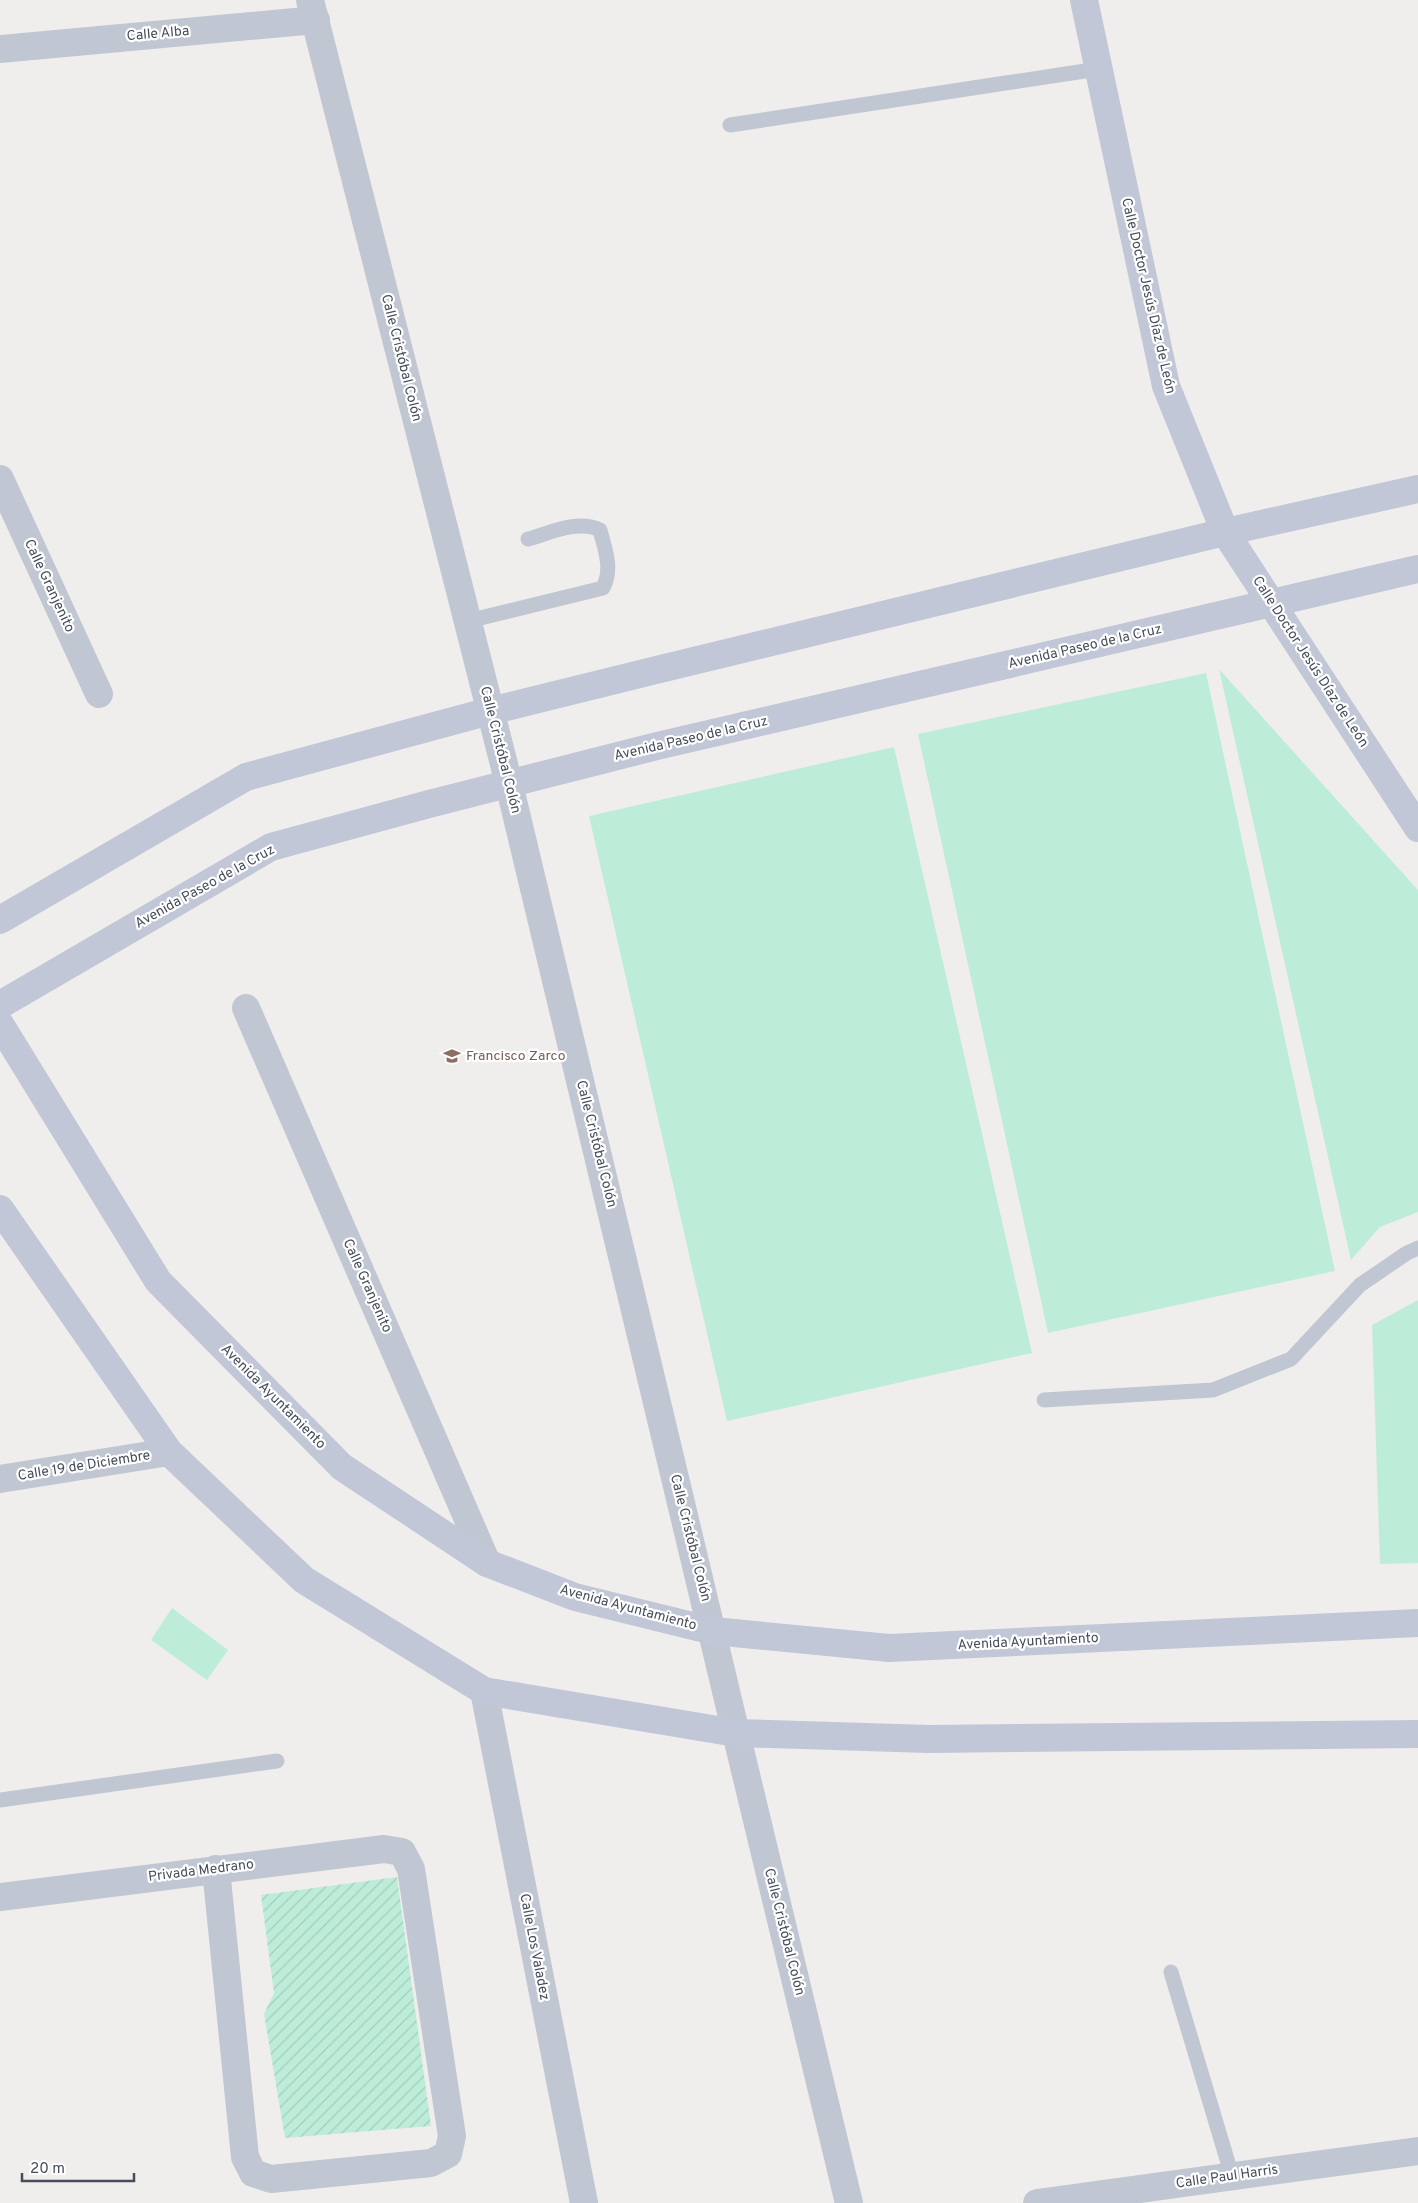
<svg xmlns="http://www.w3.org/2000/svg" width="1418" height="2203" viewBox="0 0 1418 2203" font-family="Overpass,sans-serif">
<defs>
<pattern id="garden-furrows" width="10" height="10" patternUnits="userSpaceOnUse" patternTransform="scale(1.25)"><rect width="10" height="10" fill="#bdedd9"/><path d="M-1 1l2-2M0 10L10 0M9 11l2-2" fill="none" stroke="#a4cdbc"/></pattern>
</defs>
<rect width="100%" height="100%" fill="#f0eeed"/>
<!-- grass -->
<g fill="#bdedd9">
<path d="M 1219,669 L 1418,890 L 1418,1212 L 1380,1227 L 1351,1260 Z"/>
<path d="M 1206,673 L 1335,1271 L 1048,1333 L 918,734 Z"/>
<path d="M 894,747 L 1032,1353 L 727,1421 L 589,816 Z"/>
<path d="M 1418,1300 L 1418,1563 L 1380,1564 L 1372,1325 Z"/>
<path d="M 172,1608 L 228,1650 L 207,1680 L 151,1640 Z"/>
</g>
<!-- garden -->
<path fill="url(#garden-furrows)" d="M 397,1877 L 431,2126 L 285,2138 L 264,2014 L 274,1993 L 261,1895 Z"/>
<g fill="none" stroke-linecap="round" stroke-linejoin="round">
<!-- service -->
<g stroke="#c1c7d2" stroke-width="15">
<path d="M 730,125 L 1098,69"/>
<path d="M 468,621 L 603,588 C 613,568 605,550 600,530 C 578,519 550,533 528,539"/>
<path d="M 1044,1400 L 1213,1390 L 1291,1359 L 1360,1285 L 1407,1253 L 1418,1248"/>
<path d="M 0,1800 L 277,1761"/>
<path d="M 1171,1972 L 1232,2176"/>
</g>
<!-- minor -->
<g stroke="#c1c7d2" stroke-width="28">
<path d="M 0,49 L 316,20"/>
<path d="M 0,479 L 99,694"/>
<path d="M 246,1008 L 487,1563"/>
<path d="M 0,1479 L 169,1452"/>
<path d="M 484,1691 L 584,2203"/>
<path d="M 736,1733 L 849,2203"/>
<path d="M 0,1897 L 384,1849 L 402,1852 L 411,1869 L 452,2136 L 448,2154 L 431,2163 L 271,2179 L 253,2173 L 245,2157 L 216,1869"/>
<path d="M 1037,2203 L 1418,2151"/>
</g>
<!-- tertiary -->
<path stroke="#c1c7d2" stroke-width="28" d="M 310,0 L 509,784 L 736,1733"/>
<!-- secondary -->
<g stroke="#c1c7d6" stroke-width="28">
<path d="M 1084,0 L 1166,386 L 1225,532 L 1418,828"/>
<path d="M 0,920 L 246,777 L 490,711 L 648,672 L 1225,532 L 1418,489"/>
<path d="M 0,1005 L 271,847 L 429,804 L 657,746 L 1418,569"/>
<path d="M 0,1024 L 158,1281 L 342,1467 L 487,1563 L 575,1597 L 713,1631 L 889,1648 L 1418,1623"/>
<path d="M 0,1209 L 169,1452 L 304,1580 L 484,1691 L 736,1733 L 928,1739 L 1418,1734"/>
</g>
</g>
<!-- icons -->
<defs>
<g id="school-bare" transform="scale(1.35)"><path d="M0-5L7-2L0 1L-7-2ZM-4 1L0 2.5L4 1V4Q0 6-4 4Z" fill="#8d6e63" stroke="#fff" stroke-width="2.5" paint-order="stroke"/></g>
</defs>
<g fill-rule="evenodd">
<use href="#school-bare" x="452" y="1056"/>
</g>
<g text-anchor="middle" dominant-baseline="central" stroke-width="4.5" stroke-linejoin="round" paint-order="stroke">
<!-- street labels -->
<g font-size="14" fill="#464d5a" stroke="#fff">
<text transform="translate(158 34) rotate(-5)">Calle Alba</text>
<text transform="translate(1148 296) rotate(77)">Calle Doctor Jesús Díaz de León</text>
<text transform="translate(401 358) rotate(76)">Calle Cristóbal Colón</text>
<text transform="translate(49 586) rotate(65)">Calle Granjenito</text>
<text transform="translate(1085 647) rotate(-13)">Avenida Paseo de la Cruz</text>
<text transform="translate(1310 662) rotate(57)">Calle Doctor Jesús Díaz de León</text>
<text transform="translate(691 739) rotate(-13)">Avenida Paseo de la Cruz</text>
<text transform="translate(500 750) rotate(76)">Calle Cristóbal Colón</text>
<text transform="translate(205 887) rotate(-29)">Avenida Paseo de la Cruz</text>
<text transform="translate(596 1144) rotate(76)">Calle Cristóbal Colón</text>
<text transform="translate(367 1286) rotate(66)">Calle Granjenito</text>
<text transform="translate(273 1397) rotate(45)">Avenida Ayuntamiento</text>
<text transform="translate(84 1466) rotate(-9)">Calle 19 de Diciembre</text>
<text transform="translate(690 1538) rotate(76)">Calle Cristóbal Colón</text>
<text transform="translate(628 1608) rotate(15)">Avenida Ayuntamiento</text>
<text transform="translate(1028 1642) rotate(-3)">Avenida Ayuntamiento</text>
<text transform="translate(201 1871) rotate(-7)">Privada Medrano</text>
<text transform="translate(784 1932) rotate(76)">Calle Cristóbal Colón</text>
<text transform="translate(534 1947) rotate(79)">Calle Los Valadez</text>
<text transform="translate(1227 2177) rotate(-8)">Calle Paul Harris</text>
</g>
<!-- education labels -->
<g font-size="14" fill="#785e54" stroke="#fff" text-anchor="start">
<text x="466" y="1056">Francisco Zarco</text>
</g>
</g>
<!-- scale -->
<path d="M22 2173v8h112v-8" fill="none" stroke="#464d5a" stroke-width="2.5"/>
<text x="30" y="2173" font-size="15" fill="#464d5a" stroke="#ffffff" stroke-width="4" paint-order="stroke">20 m</text>
</svg>
